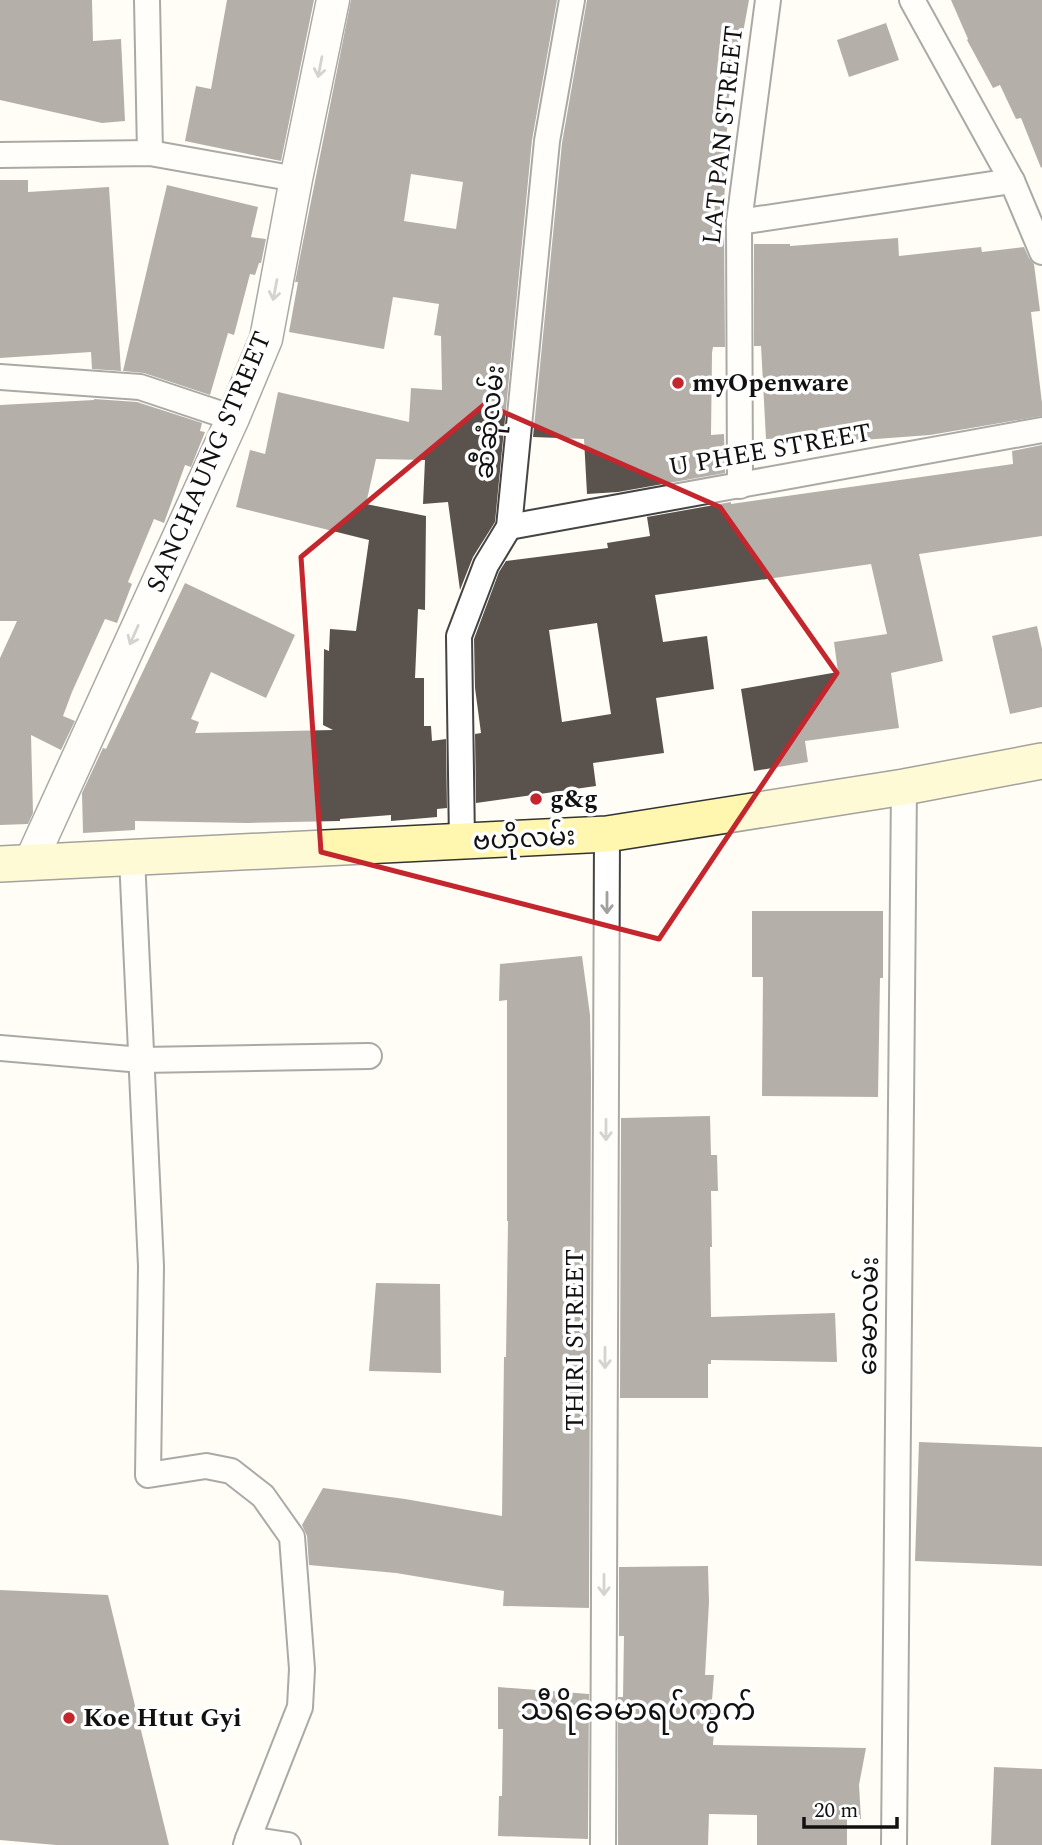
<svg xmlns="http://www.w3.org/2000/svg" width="1042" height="1845" viewBox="0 0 1042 1845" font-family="Spectral,'Noto Sans Myanmar',serif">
<rect width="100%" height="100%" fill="#fffdf5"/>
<!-- building -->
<g fill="#5a524d" fill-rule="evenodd">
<path d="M 0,0 L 92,0 L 93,41 L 121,39 L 125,121 L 102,123 L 0,100 Z"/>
<path d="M 227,0 L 314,0 L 281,161 L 185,141 L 196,86 L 211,89 Z"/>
<path d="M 351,0 L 557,0 L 532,140 L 495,522 L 473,557 L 460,590 L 448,502 L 423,504 L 425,460 L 376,459 L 366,504 L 426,516 L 425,610 L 418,609 L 415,678 L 424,678 L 424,726 L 431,726 L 432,741 L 446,739 L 447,808 L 437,809 L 437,817 L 391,821 L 391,815 L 340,819 L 340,821 L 248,823 L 135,821 L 135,830 L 83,833 L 82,793 L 103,748 L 106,749 L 185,583 L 295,635 L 266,698 L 211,672 L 191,719 L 199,722 L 195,733 L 333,730 L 323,725 L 324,649 L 329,651 L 330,629 L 356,631 L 369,540 L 236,507 L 250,450 L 265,454 L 278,392 L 409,422 L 411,388 L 442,390 L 441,336 L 434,335 L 439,304 L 393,297 L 384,349 L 289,332 L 298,282 L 295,282 ZM 411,174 L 463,182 L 456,229 L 404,221 Z"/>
<path d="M 587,0 L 749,0 L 738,60 L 735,60 L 726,115 L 729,115 L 724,152 L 728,152 L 724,199 L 727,199 L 724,222 L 725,347 L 713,347 L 712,353 L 711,435 L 724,434 L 725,473 L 618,492 L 587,494 L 584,439 L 533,437 L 562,143 Z"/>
<path d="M 951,0 L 1042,0 L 1042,167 L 1041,168 L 1021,118 L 1016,119 L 1000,85 L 993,88 L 967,40 L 968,39 Z"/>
<path d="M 886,23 L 899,60 L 849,77 L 837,40 Z"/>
<path d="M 0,180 L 28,180 L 28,192 L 109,187 L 121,371 L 92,369 L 91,352 L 0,358 Z"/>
<path d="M 167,185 L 258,207 L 251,237 L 266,239 L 261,263 L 259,263 L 255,275 L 250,274 L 234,335 L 228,333 L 210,395 L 144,373 L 123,371 Z"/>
<path d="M 898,238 L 899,256 L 981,247 L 982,252 L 1024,247 L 1029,258 L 1034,264 L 1040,311 L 1031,312 L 1042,403 L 1042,416 L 930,435 L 835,442 L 834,436 L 766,439 L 761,346 L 754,346 L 754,244 L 790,244 L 790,246 Z"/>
<path d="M 94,399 L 137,402 L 202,423 L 200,431 L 205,432 L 191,467 L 185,465 L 164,523 L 154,519 L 128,582 L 132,584 L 117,623 L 105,619 L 72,692 L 63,716 L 75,721 L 61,750 L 31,735 L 33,813 L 28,824 L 0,825 L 0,658 L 17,621 L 0,621 L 0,405 L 94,400 Z"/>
<path d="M 1042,445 L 1042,536 L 919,554 L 943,661 L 891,673 L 899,728 L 805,741 L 808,762 L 754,771 L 741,689 L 838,672 L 834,642 L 887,634 L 871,564 L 655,595 L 663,642 L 707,636 L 714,689 L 656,698 L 664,753 L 593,763 L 596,786 L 476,803 L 475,734 L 481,733 L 475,688 L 474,639 L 499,572 L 506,561 L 608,548 L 607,543 L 650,536 L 647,517 L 731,502 L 731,504 L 1013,464 L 1012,451 ZM 597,623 L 611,714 L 562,722 L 549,630 Z"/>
<path d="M 1037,626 L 1042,649 L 1042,707 L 1010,714 L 992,636 Z"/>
<path d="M 752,911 L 883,911 L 883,978 L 880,978 L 878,1097 L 762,1096 L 763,977 L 752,977 Z"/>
<path d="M 582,956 L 590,1015 L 591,1076 L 589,1608 L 503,1606 L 504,1591 L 396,1573 L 309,1565 L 307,1536 L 302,1525 L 323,1488 L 405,1499 L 502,1516 L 504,1357 L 506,1357 L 508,1221 L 507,1221 L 507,1000 L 499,1001 L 500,964 Z"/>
<path d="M 710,1116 L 711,1155 L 717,1155 L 718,1191 L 711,1191 L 712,1247 L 710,1247 L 711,1317 L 835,1313 L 837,1362 L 711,1360 L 711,1364 L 708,1364 L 708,1398 L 620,1398 L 621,1118 Z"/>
<path d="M 376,1283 L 440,1284 L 441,1373 L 369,1371 Z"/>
<path d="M 919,1442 L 1042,1447 L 1042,1566 L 915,1561 Z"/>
<path d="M 708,1566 L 709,1602 L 705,1675 L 714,1675 L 711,1713 L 715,1713 L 713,1745 L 866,1748 L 859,1785 L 861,1819 L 847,1818 L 847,1845 L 757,1845 L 757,1815 L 709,1814 L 708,1845 L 618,1845 L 618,1697 L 623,1697 L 624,1636 L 619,1636 L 619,1567 Z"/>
<path d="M 0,1590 L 108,1595 L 169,1845 L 56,1845 L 0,1840 Z"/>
<path d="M 498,1687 L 589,1694 L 588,1839 L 498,1836 L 499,1796 L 502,1796 L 503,1729 L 498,1729 Z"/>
<path d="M 994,1767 L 1042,1769 L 1042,1845 L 991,1845 Z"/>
</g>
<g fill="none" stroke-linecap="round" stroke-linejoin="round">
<!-- minor casing -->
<g stroke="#444" stroke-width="28">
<g id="minor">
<path d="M 147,0 L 150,153"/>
<path d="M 912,0 L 1012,181 L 1042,252"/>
<path d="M 0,155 L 150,153 L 296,179"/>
<path d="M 739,222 L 1012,181"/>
<path d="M 0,377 L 140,387 L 233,418"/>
<path d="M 740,486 L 739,222 L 768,0"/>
<path d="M 509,527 L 1042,430"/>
<path d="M 462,842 L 459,636 L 486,565 L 509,527 L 547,141 L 572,0"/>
<path d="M 132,858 L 151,1266 L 148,1475 L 206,1466 L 231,1471 L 263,1496 L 292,1537 L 302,1669 L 300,1707 L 248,1839"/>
<path d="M 0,1048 L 142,1060 L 369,1056"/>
<path d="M 246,1845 L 248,1839 L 288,1845"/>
<path d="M 603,1845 L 607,834"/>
<path d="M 894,1845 L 904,787"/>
</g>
</g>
<!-- tertiary casing -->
<g stroke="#444" stroke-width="35">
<path id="tertiary" d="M 30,863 L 233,418 L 266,339 L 296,179 L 333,0"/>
</g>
<!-- secondary casing -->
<g stroke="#333" stroke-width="38">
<path id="secondary" d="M 0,864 L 607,834 L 904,787 L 1042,761"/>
</g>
<!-- minor -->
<use href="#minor" stroke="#fff" stroke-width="24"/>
<!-- tertiary -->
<use href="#tertiary" stroke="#fff" stroke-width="32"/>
<!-- secondary -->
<use href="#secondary" stroke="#fff6b0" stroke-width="35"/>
</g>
<!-- one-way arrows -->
<defs><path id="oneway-shaft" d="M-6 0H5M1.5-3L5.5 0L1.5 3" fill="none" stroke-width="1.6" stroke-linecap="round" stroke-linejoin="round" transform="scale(1.75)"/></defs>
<g stroke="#a0a0a0">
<use href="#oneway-shaft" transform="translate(320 67) rotate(101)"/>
<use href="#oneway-shaft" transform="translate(275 290) rotate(101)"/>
<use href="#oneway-shaft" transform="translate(134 635) rotate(114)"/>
<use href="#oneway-shaft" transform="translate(607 903) rotate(90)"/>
<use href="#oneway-shaft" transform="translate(606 1130) rotate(90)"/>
<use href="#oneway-shaft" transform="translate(605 1358) rotate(90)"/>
<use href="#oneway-shaft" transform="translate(604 1585) rotate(90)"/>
</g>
<!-- marked area -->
<path d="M0 0H1042V1845H0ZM 485,404 L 720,507 L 837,673 L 659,939 L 321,852 L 301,557 Z" fill="#fffdf5" fill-opacity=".55" fill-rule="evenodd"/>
<path fill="none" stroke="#c4262e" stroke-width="5" stroke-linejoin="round" d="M 485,404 L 720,507 L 837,673 L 659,939 L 321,852 L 301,557 Z"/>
<!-- markers -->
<g fill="#c4262e" stroke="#fff" stroke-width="2.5">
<circle cx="678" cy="383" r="7"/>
<circle cx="536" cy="799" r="7"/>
<circle cx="69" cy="1718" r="7"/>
</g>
<g text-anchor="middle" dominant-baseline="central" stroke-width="7" stroke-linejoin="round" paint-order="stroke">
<!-- street labels -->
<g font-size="26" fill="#111" stroke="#fff">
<text transform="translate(723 135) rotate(-84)">LAT PAN STREET</text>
<text transform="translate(490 422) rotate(-84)">ဆီဆုံလမ်း</text>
<text transform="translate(770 450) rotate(-10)">U PHEE STREET</text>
<text transform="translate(209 462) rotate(-67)">SANCHAUNG STREET</text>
<text transform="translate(524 839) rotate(-3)">ဗဟိုလမ်း</text>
<text transform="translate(869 1316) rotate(-89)">ခေမာလမ်း</text>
<text transform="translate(575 1340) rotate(-90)">THIRI STREET</text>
</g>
<!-- poi labels -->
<g font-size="26" font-weight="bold" fill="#111" stroke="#fff" text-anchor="start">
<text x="692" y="383">myOpenware</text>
<text x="550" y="799">g&amp;g</text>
<text x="83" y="1718">Koe Htut Gyi</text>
</g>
<!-- quarter labels -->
<g font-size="30" fill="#111" stroke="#fff">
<text x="638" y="1711">သီရိခေမာရပ်ကွက်</text>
</g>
</g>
<!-- scale -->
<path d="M804 1817v10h93v-10" fill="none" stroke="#111111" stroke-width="3.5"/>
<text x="814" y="1817" font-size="21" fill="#111111" stroke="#ffffff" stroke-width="5" paint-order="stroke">20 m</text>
</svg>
